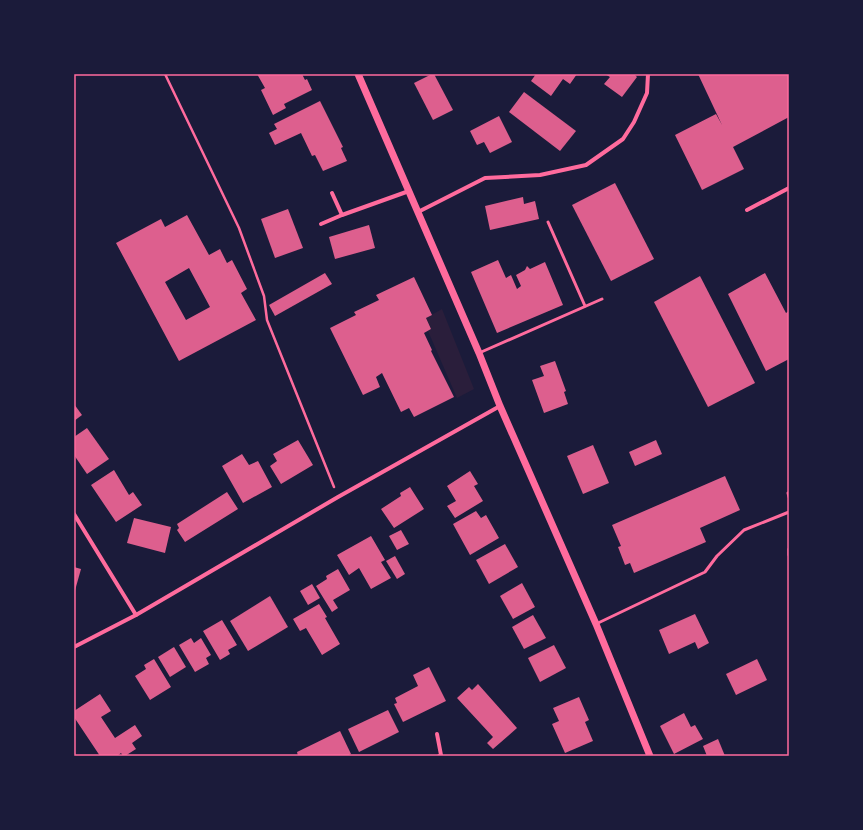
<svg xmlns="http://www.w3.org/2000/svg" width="863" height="830" viewBox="0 0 863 830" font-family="'Source Sans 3',sans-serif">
<rect width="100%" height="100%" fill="#1b1b3a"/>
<!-- green -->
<path fill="#2a1e3b" d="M 442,309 L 474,389 L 457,398 L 428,331 L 431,329 L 426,318 Z"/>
<!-- building -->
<g fill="#dd5f8e" fill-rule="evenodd">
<path d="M 257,74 L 302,74 L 305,80 L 307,79 L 312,90 L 284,104 L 286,108 L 273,115 L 261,90 L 265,88 Z"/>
<path d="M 432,74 L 434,74 L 453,110 L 433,120 L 414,83 Z"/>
<path d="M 536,74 L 577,74 L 570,84 L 563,79 L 551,96 L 531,81 Z"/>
<path d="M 605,74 L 634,74 L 637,77 L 622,97 L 604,84 L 610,77 Z"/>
<path d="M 698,74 L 789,74 L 789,117 L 733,147 L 744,169 L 702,190 L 675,135 L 716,114 L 722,125 Z"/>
<path d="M 524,92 L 576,131 L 560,151 L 509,112 Z"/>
<path d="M 320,101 L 343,147 L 341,148 L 347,161 L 323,171 L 315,155 L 312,156 L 301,133 L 275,145 L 269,133 L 277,129 L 274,124 Z"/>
<path d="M 499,116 L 512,142 L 490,153 L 484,142 L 477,145 L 470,131 Z"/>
<path d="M 615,183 L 654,259 L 611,281 L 572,205 Z"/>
<path d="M 523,197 L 524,204 L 535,201 L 539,219 L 490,230 L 485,206 Z"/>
<path d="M 288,209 L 303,248 L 275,258 L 261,219 Z"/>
<path d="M 187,215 L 209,255 L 220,249 L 227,263 L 232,260 L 247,289 L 241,293 L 256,320 L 179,361 L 116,243 L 161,219 L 165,227 ZM 189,268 L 210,307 L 186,320 L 165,282 Z"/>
<path d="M 369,225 L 375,248 L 335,259 L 329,237 Z"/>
<path d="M 498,260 L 506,278 L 511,275 L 517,289 L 521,286 L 516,275 L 525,270 L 527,266 L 530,269 L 545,262 L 563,305 L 497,333 L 471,272 Z"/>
<path d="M 325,273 L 332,284 L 275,316 L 269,305 Z"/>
<path d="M 765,273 L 786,313 L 789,311 L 789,359 L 766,371 L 728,294 Z"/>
<path d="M 700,276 L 755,383 L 708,407 L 654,302 Z"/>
<path d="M 414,277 L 432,315 L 426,318 L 431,329 L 424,333 L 432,350 L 431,351 L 454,397 L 414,417 L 409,408 L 401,412 L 382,373 L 376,377 L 380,387 L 363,395 L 330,328 L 356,315 L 354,312 L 379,300 L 376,295 Z"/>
<path d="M 555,361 L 566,391 L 564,392 L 568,404 L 544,413 L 532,380 L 544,376 L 540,366 Z"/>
<path d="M 74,404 L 82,415 L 74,421 Z"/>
<path d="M 87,428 L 109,459 L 87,474 L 74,455 L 74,437 Z"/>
<path d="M 298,440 L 313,465 L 281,484 L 270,466 L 277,461 L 273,454 Z"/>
<path d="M 656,440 L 662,454 L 635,466 L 629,452 Z"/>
<path d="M 593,445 L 609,483 L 583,494 L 567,456 Z"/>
<path d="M 242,454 L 249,465 L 258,461 L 272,487 L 243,503 L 222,466 Z"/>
<path d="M 114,470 L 129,495 L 133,492 L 142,505 L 116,522 L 91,485 Z"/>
<path d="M 470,471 L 478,484 L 474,486 L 483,501 L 455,518 L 447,506 L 456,501 L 447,486 Z"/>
<path d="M 725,476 L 740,510 L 700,528 L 706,542 L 634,573 L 630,563 L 625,565 L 618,547 L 621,546 L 612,525 Z"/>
<path d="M 410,487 L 424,509 L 394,528 L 381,509 L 401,496 L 400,493 Z"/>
<path d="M 227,492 L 238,509 L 185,542 L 177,530 L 179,528 L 177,524 Z"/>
<path d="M 476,511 L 481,518 L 486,515 L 499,538 L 470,555 L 453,524 Z"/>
<path d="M 134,518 L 171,527 L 165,553 L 127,543 Z"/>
<path d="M 401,530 L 409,544 L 397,550 L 389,536 Z"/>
<path d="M 371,536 L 385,560 L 381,562 L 391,578 L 371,589 L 359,568 L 349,575 L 337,555 Z"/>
<path d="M 505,544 L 518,567 L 489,584 L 476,560 Z"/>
<path d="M 395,556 L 405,574 L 397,579 L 386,561 Z"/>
<path d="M 74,567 L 81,569 L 74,594 Z"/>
<path d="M 338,569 L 350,590 L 333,600 L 338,608 L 332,612 L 316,586 L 327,579 L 326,576 Z"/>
<path d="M 522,583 L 535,607 L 513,619 L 500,596 Z"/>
<path d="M 312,584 L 320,598 L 308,605 L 300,591 Z"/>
<path d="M 270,596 L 288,627 L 248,651 L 230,621 Z"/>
<path d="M 319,604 L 327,617 L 325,618 L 340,644 L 322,655 L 306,628 L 300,631 L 293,619 Z"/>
<path d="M 695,614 L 709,643 L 698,649 L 695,642 L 669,654 L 659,630 Z"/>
<path d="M 533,615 L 546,638 L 524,649 L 512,627 Z"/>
<path d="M 222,620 L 237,645 L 228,650 L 230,654 L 220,660 L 203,631 Z"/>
<path d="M 191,638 L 194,643 L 201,638 L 211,655 L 206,658 L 209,664 L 195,672 L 179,645 Z"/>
<path d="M 554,645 L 566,668 L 540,682 L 528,658 Z"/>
<path d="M 174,647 L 186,667 L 170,677 L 158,657 Z"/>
<path d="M 154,659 L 171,687 L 150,700 L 135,676 L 146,669 L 144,665 Z"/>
<path d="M 757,659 L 767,680 L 736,695 L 726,674 Z"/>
<path d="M 429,667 L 446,701 L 403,722 L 394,704 L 397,703 L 395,698 L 418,686 L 413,675 Z"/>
<path d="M 478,684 L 517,728 L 493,749 L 487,743 L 493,737 L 457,698 L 469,687 L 472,690 Z"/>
<path d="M 100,694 L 111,711 L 101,717 L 115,738 L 135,725 L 142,736 L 132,743 L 136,749 L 125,756 L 123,756 L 121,753 L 117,756 L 100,756 L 74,717 L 74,711 Z"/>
<path d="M 579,697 L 589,720 L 585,722 L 593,741 L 565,753 L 552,724 L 559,721 L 553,708 Z"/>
<path d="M 388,710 L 399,732 L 359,752 L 348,729 Z"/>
<path d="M 684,713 L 691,727 L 695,725 L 703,739 L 674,754 L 660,726 Z"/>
<path d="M 340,731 L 351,754 L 347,756 L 298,756 L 297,752 Z"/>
<path d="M 718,739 L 725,756 L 707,756 L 703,746 Z"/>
</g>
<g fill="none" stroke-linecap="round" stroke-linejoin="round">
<!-- path -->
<path stroke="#ff6b9d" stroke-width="2.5" d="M 165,74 L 239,228 L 264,296 L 267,320 L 334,487"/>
<!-- service -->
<g stroke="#ff6b9d" stroke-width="3">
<path d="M 548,222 L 585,306"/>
<path d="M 479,353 L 602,299"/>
<path d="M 788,493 L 789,497"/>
<path d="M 789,549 L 789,555"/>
<path d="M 596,624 L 705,572 L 717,556 L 744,530 L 789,512"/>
</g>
<!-- minor -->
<g stroke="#ff6b9d" stroke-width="4">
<path d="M 332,193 L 342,215 L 409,191"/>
<path d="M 747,210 L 789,188"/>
<path d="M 418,212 L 485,178 L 540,175 L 586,165 L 623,139 L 634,122 L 647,93 L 648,74"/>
<path d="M 321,224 L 342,215"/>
<path d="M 74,514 L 136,615"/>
<path d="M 74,647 L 136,615 L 338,497 L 500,406"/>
<path d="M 437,734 L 441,755 L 439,756"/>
</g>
<!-- tertiary -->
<path stroke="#ff6b9d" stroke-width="7" d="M 358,74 L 479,353 L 500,406 L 596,624 L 650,756"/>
</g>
<!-- border -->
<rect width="863" height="830" fill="none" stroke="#1b1b3a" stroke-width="150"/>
<rect x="75" y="75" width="713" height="680" fill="none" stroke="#ff6b9d" stroke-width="1.5"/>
</svg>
